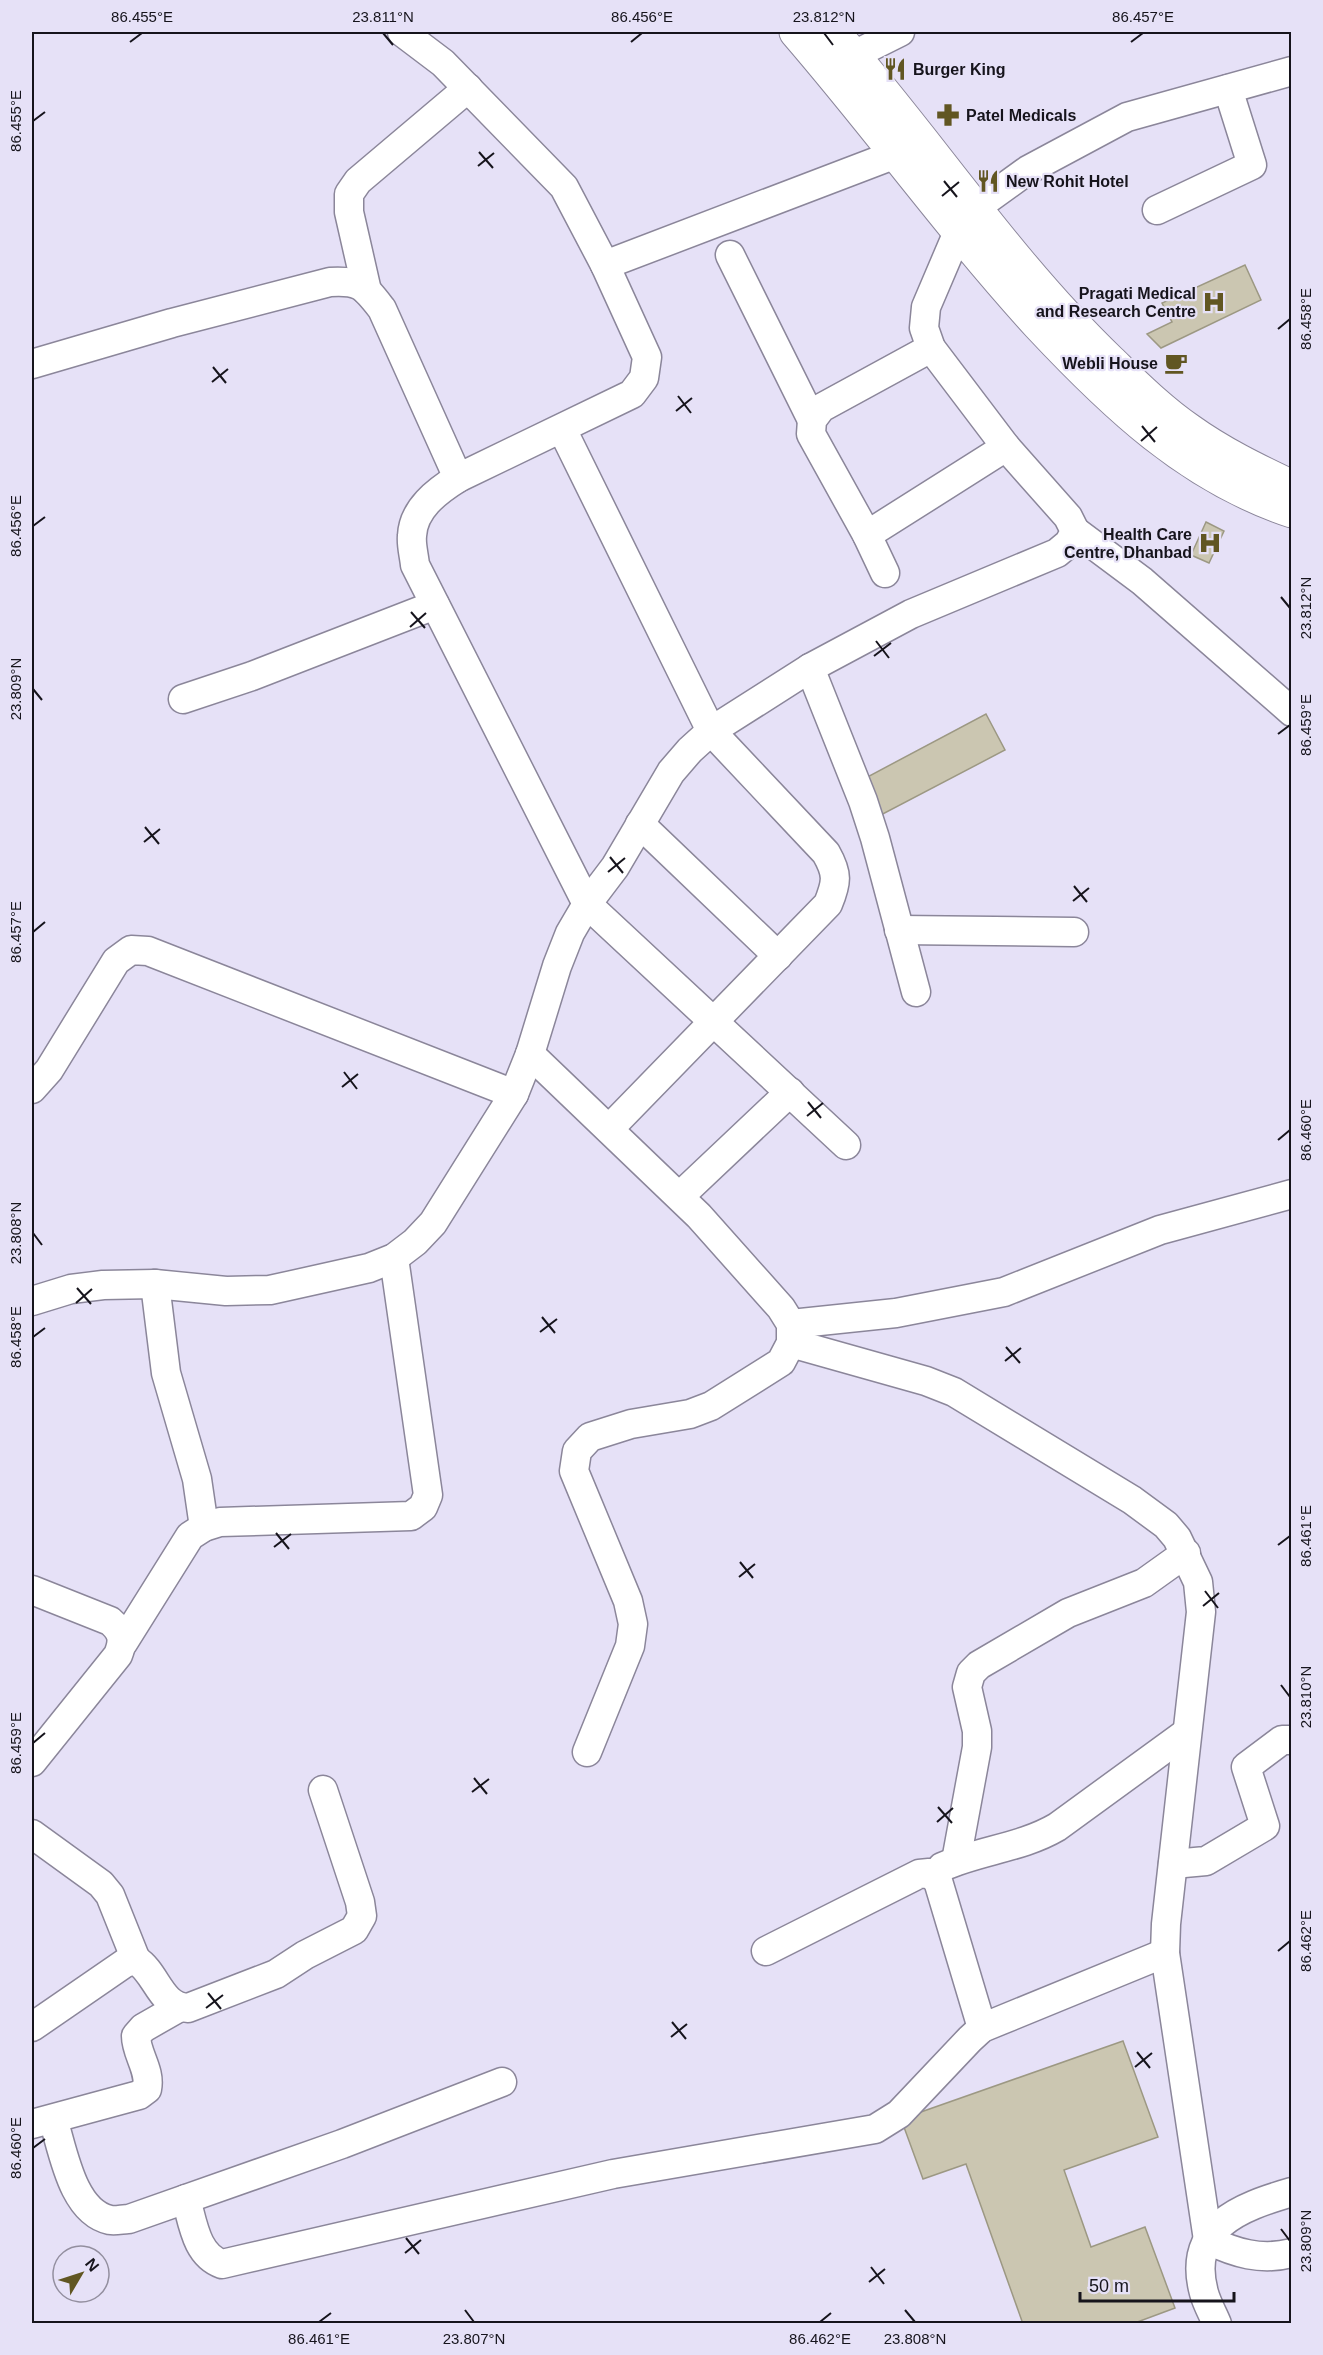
<svg xmlns="http://www.w3.org/2000/svg" width="1323" height="2355" viewBox="0 0 1323 2355" font-family="Arial,sans-serif">
<rect width="100%" height="100%" fill="#e6e1f7"/>
<!-- building -->
<g fill="#cbc6b1" stroke="#9c9883" stroke-width="1.5">
<path d="M 1245,265 L 1261,300 L 1161,348 L 1147,334 L 1172,322 L 1162,303 Z"/>
<path d="M 1206,522 L 1224,531 L 1209,563 L 1191,555 Z"/>
<path d="M 986,714 L 1005,750 L 877,817 L 858,782 Z"/>
<path d="M 1123,2041 L 1158,2137 L 1064,2170 L 1091,2247 L 1145,2227 L 1175,2308 L 1132,2324 L 1023,2324 L 966,2164 L 923,2179 L 901,2119 Z"/>
</g>
<g fill="none" stroke-linecap="round" stroke-linejoin="round">
<!-- minor casing -->
<g stroke="#8b869a" stroke-width="31">
<g id="minor">
<path d="M 402,32 L 443,63 L 564,187 L 605,265 L 647,357 L 644,378 L 632,394 L 458,478 C 437,491 413,509 412,536 C 411,545 414,555 415,565 L 587,904 L 846,1145"/>
<path d="M 854,55 L 900,32"/>
<path d="M 974,209 L 1028,170 L 1127,117 L 1292,71"/>
<path d="M 1157,210 L 1252,165 L 1228,89"/>
<path d="M 730,255 L 812,420"/>
<path d="M 605,265 L 896,154"/>
<path d="M 367,291 L 349,212 L 349,194 L 358,181 L 468,88"/>
<path d="M 32,364 L 172,323 L 330,282 C 360,280 364,286 382,309 L 458,478"/>
<path d="M 562,429 L 711,731 L 826,853 C 838,874 837,882 828,904 L 609,1129"/>
<path d="M 1075,531 L 1142,581 L 1292,712"/>
<path d="M 867,535 L 1006,447"/>
<path d="M 885,573 L 867,535 L 811,434 L 812,420 L 821,408 L 931,348"/>
<path d="M 810,668 L 863,801 L 875,838 L 916,992"/>
<path d="M 183,699 L 252,676 L 435,605"/>
<path d="M 640,824 L 778,956"/>
<path d="M 899,930 L 1074,932"/>
<path d="M 530,1054 L 699,1216 L 781,1308 L 791,1324 L 791,1343 L 781,1362 L 711,1406 L 690,1414 L 631,1424 L 590,1437 L 577,1451 L 574,1471 L 628,1601 L 633,1624 L 630,1646 L 587,1752"/>
<path d="M 32,1089 L 49,1070 L 116,961 L 131,950 L 148,951 L 514,1094"/>
<path d="M 680,1196 L 790,1092"/>
<path d="M 155,1284 L 166,1373 L 197,1479 L 204,1527"/>
<path d="M 32,1301 L 71,1289 L 103,1285 L 155,1284 L 226,1291 L 270,1290 L 369,1268 L 394,1258 L 415,1242 L 433,1223 L 514,1094 L 530,1054 L 557,966 L 570,933 L 587,904 L 615,867 L 671,772 L 690,750 L 711,731 L 810,668 L 911,614 L 1057,553 L 1069,543 L 1075,531 L 1068,517 L 1006,447 L 931,348 L 924,328 L 926,307 L 958,232"/>
<path d="M 791,1324 L 896,1313 L 1004,1292 L 1160,1230 L 1292,1194"/>
<path d="M 791,1343 L 926,1381 L 954,1392 L 1132,1500 L 1166,1525 L 1177,1538 L 1198,1582 L 1201,1612 L 1166,1924 L 1165,1953 L 1208,2240 C 1235,2253 1261,2261 1292,2253"/>
<path d="M 32,1590 L 110,1621 C 123,1632 124,1640 118,1655 L 32,1762"/>
<path d="M 123,1643 L 190,1536 L 204,1527 L 220,1522 L 411,1516 L 423,1507 L 428,1495 L 394,1258"/>
<path d="M 32,1834 L 101,1884 L 110,1895 L 136,1960"/>
<path d="M 956,1861 L 977,1747 L 977,1731 L 967,1687 L 971,1673 L 979,1665 L 1068,1613 L 1144,1583 L 1186,1553"/>
<path d="M 1173,1864 L 1206,1861 L 1265,1826 L 1246,1767 L 1282,1740 L 1292,1740"/>
<path d="M 942,1867 C 980,1850 1021,1848 1057,1827 L 1186,1733"/>
<path d="M 766,1951 L 919,1874 L 929,1873 L 938,1881 L 982,2028"/>
<path d="M 32,2027 L 125,1963 L 136,1960 C 157,1973 160,2007 188,2008 L 276,1974 L 305,1955 L 354,1930 L 362,1916 L 360,1902 L 323,1790"/>
<path d="M 53,2119 C 63,2150 72,2212 110,2220 C 116,2221 123,2219 129,2219 L 342,2144 L 502,2082"/>
<path d="M 32,2124 L 139,2095 L 147,2089 C 151,2070 136,2054 136,2036 L 143,2028 L 178,2008"/>
<path d="M 186,2199 C 193,2223 196,2255 222,2264 L 613,2174 L 875,2129 L 899,2114 L 970,2039 L 982,2028 L 1165,1953"/>
<path d="M 1217,2324 C 1213,2314 1207,2304 1204,2293 C 1186,2227 1240,2207 1292,2192"/>
</g>
</g>
<!-- highway casing -->
<g stroke="#8b869a" stroke-width="35">
<g id="highway">
<path d="M 796,32 C 879,128 953,231 1039,325 C 1112,403 1189,477 1292,511"/>
<path d="M 833,32 C 928,140 1006,261 1110,361 C 1135,385 1160,410 1189,430 C 1221,453 1256,470 1292,487"/>
</g>
</g>
<!-- minor -->
<use href="#minor" stroke="#fff" stroke-width="28"/>
<!-- highway -->
<use href="#highway" stroke="#fff" stroke-width="33"/>
</g>
<!-- ticks -->
<path fill="none" stroke="#16141c" stroke-width="2" d="M 383,33 L 393,45M 824,33 L 833,45M 130,42 L 142,33M 631,42 L 642,33M 1131,42 L 1143,33M 33,121 L 45,112M 479,152 L 493,168M 478,166 L 494,153M 944,181 L 957,197M 942,196 L 959,182M 1278,329 L 1290,319M 213,367 L 226,383M 212,382 L 228,369M 678,396 L 691,413M 676,411 L 692,398M 1142,426 L 1155,442M 1141,441 L 1157,427M 33,526 L 45,517M 1281,597 L 1290,608M 411,612 L 425,628M 410,627 L 426,613M 876,641 L 889,658M 874,656 L 891,643M 33,689 L 42,700M 1278,734 L 1290,725M 145,827 L 159,844M 144,842 L 160,829M 610,857 L 623,873M 608,872 L 625,858M 1074,886 L 1087,902M 1073,901 L 1089,888M 33,932 L 45,922M 344,1072 L 357,1089M 342,1087 L 358,1074M 808,1102 L 821,1118M 807,1116 L 823,1103M 1278,1140 L 1290,1130M 33,1233 L 42,1245M 77,1288 L 91,1304M 76,1303 L 92,1289M 542,1317 L 555,1333M 540,1332 L 557,1319M 33,1337 L 45,1328M 1006,1347 L 1020,1363M 1005,1361 L 1021,1348M 276,1533 L 289,1549M 1278,1545 L 1290,1536M 274,1547 L 291,1534M 740,1562 L 753,1578M 739,1577 L 755,1564M 1205,1591 L 1218,1608M 1203,1606 L 1219,1593M 1281,1685 L 1290,1697M 33,1743 L 45,1733M 474,1778 L 487,1794M 472,1792 L 489,1779M 938,1807 L 952,1823M 937,1822 L 953,1808M 1278,1951 L 1290,1941M 208,1993 L 221,2009M 206,2008 L 223,1995M 672,2022 L 686,2039M 671,2037 L 687,2024M 1137,2052 L 1150,2068M 1135,2067 L 1152,2053M 33,2148 L 45,2139M 1281,2229 L 1290,2241M 406,2238 L 419,2254M 405,2253 L 421,2240M 871,2267 L 884,2284M 869,2282 L 885,2269M 465,2310 L 474,2322M 905,2310 L 915,2322M 319,2322 L 331,2313M 820,2322 L 831,2313"/>
<!-- icons -->
<defs>
<g id="restaurant-bare" transform="scale(1.8)"><path d="M-5-6h1v4h1v-4h1v4h1v-4h1v5L-1.5 .5V6h-2V.5L-5-1ZM5-6V6H3V1.5H1.5Q1.5-4 5-6Z" fill="#615622" stroke="#e6e1f7" stroke-width="2.5" paint-order="stroke"/></g>
<g id="pharmacy-bare" transform="scale(1.8)"><path d="M-2-6h4v4h4v4h-4v4h-4v-4h-4v-4h4Z" fill="#615622" stroke="#e6e1f7" stroke-width="2.5" paint-order="stroke"/></g>
<g id="hospital-bare" transform="scale(1.8)"><path d="M-5-5h3v3.5h4V-5h3V5h-3V1.5h-4V5h-3Z" fill="#615622" stroke="#e6e1f7" stroke-width="2.5" paint-order="stroke"/></g>
<g id="cafe-bare" transform="scale(1.8)"><path d="M-5.5-4.5H6V0H3Q3 3.5 0 3.5H-2.5Q-5.5 3.5-5.5 0ZM3-3.2v2h1.7v-2ZM-6 4.5H4V6H-6Z" fill="#615622" stroke="#e6e1f7" stroke-width="2.5" paint-order="stroke"/></g>
</defs>
<g fill-rule="evenodd">
<use href="#restaurant-bare" x="895" y="69"/>
<use href="#pharmacy-bare" x="948" y="115"/>
<use href="#restaurant-bare" x="988" y="181"/>
<use href="#hospital-bare" x="1214" y="302"/>
<use href="#cafe-bare" x="1176" y="363"/>
<use href="#hospital-bare" x="1210" y="543"/>
</g>
<g text-anchor="middle" dominant-baseline="central" stroke-width="4.5" stroke-linejoin="round" paint-order="stroke">
<!-- poi labels -->
<g font-size="16" font-weight="bold" fill="#16141c" stroke="#e6e1f7" text-anchor="start">
<text x="913" y="69">Burger King</text>
<text x="966" y="115">Patel Medicals</text>
<text x="1006" y="181">New Rohit Hotel</text>
<text x="1196" y="293" text-anchor="end">Pragati Medical<tspan x="1196" dy="18">and Research Centre</tspan></text>
<text x="1158" y="363" text-anchor="end">Webli House</text>
<text x="1192" y="534" text-anchor="end">Health Care<tspan x="1192" dy="18">Centre, Dhanbad</tspan></text>
</g>
</g>
<!-- border -->
<rect width="1323" height="2355" fill="none" stroke="#e6e1f7" stroke-width="66"/>
<!-- north arrow -->
<g transform="translate(81 2274) rotate(51)"><circle r="28" fill="#e6e1f7" stroke="#938f9f" stroke-width="1.5"/>
<path d="M0-4.5L10 22L0 15L-10 22Z" fill="#615622"/>
<text y="-9" font-size="16" font-weight="bold" text-anchor="middle" fill="#16141c">N</text>
</g>
<!-- scale -->
<path d="M1080 2292v9h154v-9" fill="none" stroke="#16141c" stroke-width="3"/>
<text x="1089" y="2292" font-size="18" fill="#16141c" stroke="#e6e1f7" stroke-width="4.5" paint-order="stroke">50 m</text>
<rect x="33" y="33" width="1257" height="2289" fill="none" stroke="#16141c" stroke-width="2"/>
<g font-size="15" text-anchor="middle" fill="#16141c">
<text x="142" y="22">86.455°E</text>
<text x="383" y="22">23.811°N</text>
<text x="642" y="22">86.456°E</text>
<text x="824" y="22">23.812°N</text>
<text x="1143" y="22">86.457°E</text>
<text transform="translate(16 121) rotate(-90)" y="5">86.455°E</text>
<text transform="translate(1306 319) rotate(-90)" y="5">86.458°E</text>
<text transform="translate(16 526) rotate(-90)" y="5">86.456°E</text>
<text transform="translate(1306 608) rotate(-90)" y="5">23.812°N</text>
<text transform="translate(16 689) rotate(-90)" y="5">23.809°N</text>
<text transform="translate(1306 725) rotate(-90)" y="5">86.459°E</text>
<text transform="translate(16 932) rotate(-90)" y="5">86.457°E</text>
<text transform="translate(1306 1130) rotate(-90)" y="5">86.460°E</text>
<text transform="translate(16 1233) rotate(-90)" y="5">23.808°N</text>
<text transform="translate(16 1337) rotate(-90)" y="5">86.458°E</text>
<text transform="translate(1306 1536) rotate(-90)" y="5">86.461°E</text>
<text transform="translate(1306 1697) rotate(-90)" y="5">23.810°N</text>
<text transform="translate(16 1743) rotate(-90)" y="5">86.459°E</text>
<text transform="translate(1306 1941) rotate(-90)" y="5">86.462°E</text>
<text transform="translate(16 2148) rotate(-90)" y="5">86.460°E</text>
<text transform="translate(1306 2241) rotate(-90)" y="5">23.809°N</text>
<text x="319" y="2344">86.461°E</text>
<text x="474" y="2344">23.807°N</text>
<text x="820" y="2344">86.462°E</text>
<text x="915" y="2344">23.808°N</text>
</g>
</svg>
